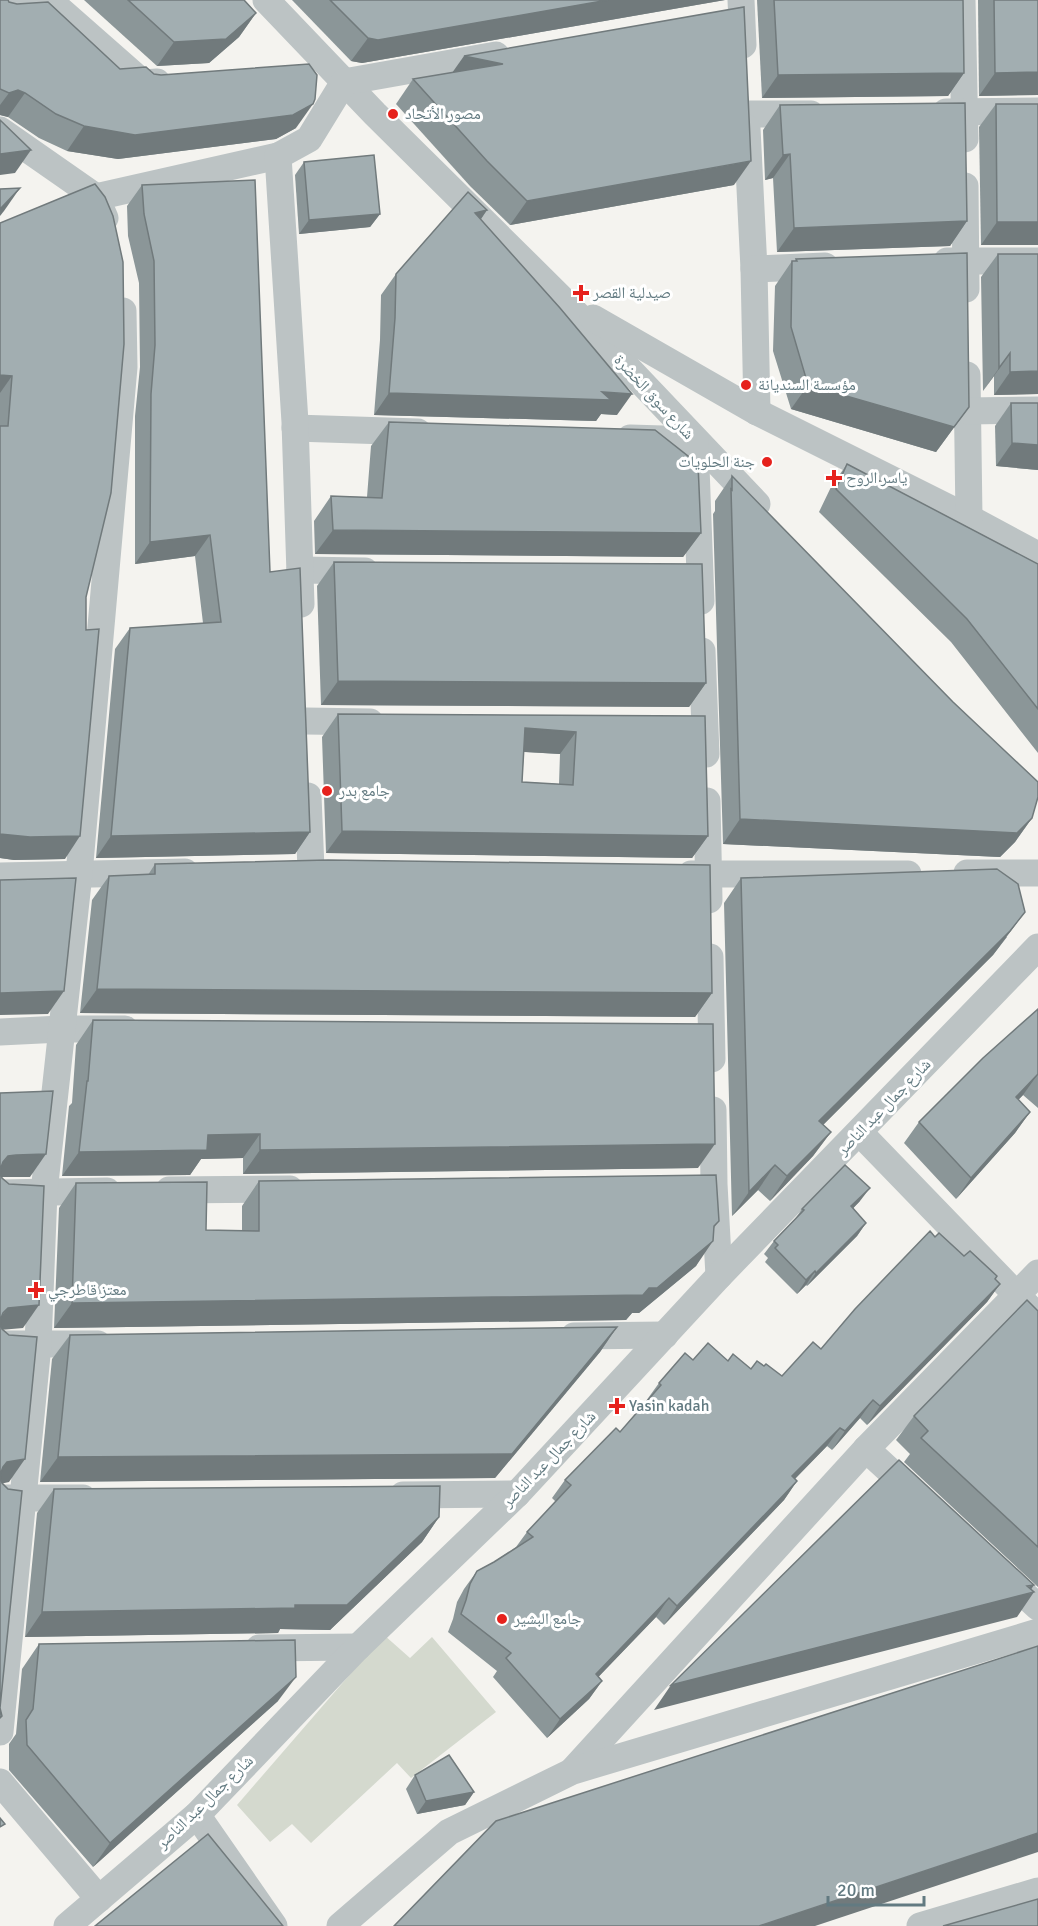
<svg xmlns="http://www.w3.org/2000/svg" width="1038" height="1926" viewBox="0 0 1038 1926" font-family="Signika,'Noto Naskh Arabic',sans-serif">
<rect width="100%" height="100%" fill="#f4f3ef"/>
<!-- green -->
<path fill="#d4d9ce" d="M 384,1635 L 410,1658 L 432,1637 L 496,1712 L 411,1778 L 397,1763 L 311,1843 L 292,1824 L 270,1842 L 237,1805 Z"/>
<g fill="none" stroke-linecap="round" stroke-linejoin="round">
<!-- street -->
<g stroke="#bcc3c4" stroke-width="27">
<path d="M 266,0 L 375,114 L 568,305 L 757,504"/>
<path d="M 741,0 L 743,45"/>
<path d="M 962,0 L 965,139"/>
<path d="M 0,12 L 59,9 L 143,83 L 157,82"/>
<path d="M 946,112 L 1038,111"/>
<path d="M 746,114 L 811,114"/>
<path d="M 747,128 L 754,269 L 757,412"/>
<path d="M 0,130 L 96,197 L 105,218"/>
<path d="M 965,186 L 966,289"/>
<path d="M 96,197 L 278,156"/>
<path d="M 947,261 L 1038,261"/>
<path d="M 754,269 L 825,266"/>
<path d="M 593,318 L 757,412 L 969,518 L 1038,555"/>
<path d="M 967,375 L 969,518"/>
<path d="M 967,411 L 1038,410"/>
<path d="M 295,428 L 418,432"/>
<path d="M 630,438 L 695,440 L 701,601"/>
<path d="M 300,570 L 365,571"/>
<path d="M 301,604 L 295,422 L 278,156 L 309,139 L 344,82 L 496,55"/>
<path d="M 702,651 L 706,754"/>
<path d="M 306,721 L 370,722"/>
<path d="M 308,796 L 311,869"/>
<path d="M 707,801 L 709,900"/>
<path d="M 967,873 L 1038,873"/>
<path d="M 691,874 L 908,874"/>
<path d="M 0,876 L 185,872"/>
<path d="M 710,957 L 712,1059"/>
<path d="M 0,1032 L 61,1029 L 125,1029"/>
<path d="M 713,1110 L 714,1184 L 719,1276"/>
<path d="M 860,1133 L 1038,1317"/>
<path d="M 169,1190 L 290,1189"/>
<path d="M 0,1193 L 107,1191"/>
<path d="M 574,1336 L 665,1335"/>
<path d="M 0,1344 L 98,1344"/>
<path d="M 866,1449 L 916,1495"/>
<path d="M 403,1495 L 517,1494"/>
<path d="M 0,1498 L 83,1498"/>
<path d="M 1002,1574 L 1038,1607"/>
<path d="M 259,1648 L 358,1647"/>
<path d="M 0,1732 L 38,1345 L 44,1192 L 79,874 L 124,367 L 123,311"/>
<path d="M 573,1770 L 866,1449 L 1038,1273"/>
<path d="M 0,1782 L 99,1899"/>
<path d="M 197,1815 L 274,1926"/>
<path d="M 67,1926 L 197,1815 L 358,1647 L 517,1494 L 719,1276 L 1038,947"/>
<path d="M 340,1926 L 449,1832 L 573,1771 L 1038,1632"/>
<path d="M 920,1926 L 1038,1891"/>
</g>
</g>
<!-- wall -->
<g fill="#8b9698" fill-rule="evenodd">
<path d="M 0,0 L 120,69 L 154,74 L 296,128 L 276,139 L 118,159 L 67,151 L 39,138 L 8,117 L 0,115 Z"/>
<path d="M 84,0 L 244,0 L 256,13 L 239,37 L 209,63 L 157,66 Z"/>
<path d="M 292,0 L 725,0 L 362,63 L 351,61 Z"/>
<path d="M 757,0 L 963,0 L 964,73 L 948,96 L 762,98 Z"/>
<path d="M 978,0 L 1038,0 L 1038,95 L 979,96 Z"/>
<path d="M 413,79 L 734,185 L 510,225 L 470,186 L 396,104 Z"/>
<path d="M 996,104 L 1038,104 L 1038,245 L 981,245 L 979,127 Z"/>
<path d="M 780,105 L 967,221 L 950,246 L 777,252 L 773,178 L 765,180 L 763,130 Z"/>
<path d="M 304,162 L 380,214 L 370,227 L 299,234 L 295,175 Z"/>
<path d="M 142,185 L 270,572 L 310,832 L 295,854 L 96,858 L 115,649 L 130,628 L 203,623 L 195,556 L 135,564 L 135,416 L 140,367 L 139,283 L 128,236 L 127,206 Z"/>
<path d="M 487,210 L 481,219 L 617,415 L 601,414 L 596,421 L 374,415 L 380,340 L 381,295 L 396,274 Z"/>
<path d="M 0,223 L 86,597 L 65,859 L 14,860 L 0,858 Z"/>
<path d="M 998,254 L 1038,394 L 994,395 L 994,376 L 983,391 L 981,277 Z"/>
<path d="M 796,259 L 969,407 L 936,452 L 791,409 L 773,351 L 775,286 L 792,261 L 795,261 Z"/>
<path d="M 1011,403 L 1038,470 L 996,466 L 995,426 Z"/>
<path d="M 389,422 L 701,533 L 683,557 L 315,554 L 314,521 L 331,496 L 367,497 L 371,446 Z"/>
<path d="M 847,464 L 1038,564 L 1038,753 L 951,642 L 819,512 L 831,487 Z"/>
<path d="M 732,476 L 1032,818 L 1015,842 L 1000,857 L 723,844 L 713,514 L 715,511 L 715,501 Z"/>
<path d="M 334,562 L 706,683 L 689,707 L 321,705 L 317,586 Z"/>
<path d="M 338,714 L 705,716 L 708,836 L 692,858 L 326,853 L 322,737 ZM 524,752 L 560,754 L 559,784 L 522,782 Z"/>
<path d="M 155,864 L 712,993 L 695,1017 L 80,1013 L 92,900 L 109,876 L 148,875 Z"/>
<path d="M 741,878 L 1007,937 L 993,955 L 823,1125 L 831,1132 L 813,1156 L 770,1201 L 758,1190 L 732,1216 L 724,903 Z"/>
<path d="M 1038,1009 L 1038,1108 L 1023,1095 L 1018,1100 L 1030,1112 L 1015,1133 L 956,1199 L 904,1143 L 919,1122 Z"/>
<path d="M 93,1020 L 698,1168 L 243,1174 L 243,1158 L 201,1159 L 190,1175 L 62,1176 L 69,1106 L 72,1103 L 76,1045 Z"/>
<path d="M 259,1181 L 719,1221 L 714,1228 L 696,1266 L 639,1313 L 632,1313 L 626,1320 L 54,1328 L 59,1208 L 76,1183 L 206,1230 L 242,1231 L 242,1206 Z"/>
<path d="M 860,1201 L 853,1208 L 866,1223 L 857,1236 L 807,1286 L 806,1285 L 797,1294 L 765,1262 L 768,1258 L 764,1254 L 774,1241 L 795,1219 L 802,1209 Z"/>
<path d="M 935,1237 L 964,1256 L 995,1279 L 1000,1284 L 987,1302 L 867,1425 L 860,1418 L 832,1450 L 827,1446 L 795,1479 L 797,1481 L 784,1500 L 664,1625 L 656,1617 L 598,1677 L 602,1681 L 589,1699 L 547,1738 L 493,1677 L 497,1671 L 448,1632 L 453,1619 L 457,1602 L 464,1589 L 477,1571 L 494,1562 L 516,1547 L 527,1532 L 556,1502 L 552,1498 L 565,1480 L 620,1432 L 646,1402 L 646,1401 L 659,1383 L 693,1360 L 728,1361 L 751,1369 L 764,1366 L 782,1376 L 821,1349 Z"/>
<path d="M 1038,1311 L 1038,1587 L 904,1462 L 910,1454 L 896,1440 L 914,1416 Z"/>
<path d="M 617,1327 L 600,1352 L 495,1478 L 40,1482 L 52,1359 L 70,1335 Z"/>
<path d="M 54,1489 L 439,1517 L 422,1542 L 330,1630 L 280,1629 L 278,1633 L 25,1637 L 37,1513 Z"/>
<path d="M 39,1644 L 278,1701 L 93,1867 L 9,1770 L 9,1744 L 16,1734 L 22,1669 Z"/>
<path d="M 415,1775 L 474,1792 L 465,1805 L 417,1814 L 406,1789 Z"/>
</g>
<!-- shaded-wall -->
<g fill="#717a7c">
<path d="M 608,0 L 725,0 L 362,63 L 351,61 L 368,38 Z"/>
<path d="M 256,13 L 239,37 L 209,63 L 157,66 L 174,42 Z"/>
<path d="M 464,56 L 503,64 L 447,80 Z"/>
<path d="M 1038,72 L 1038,95 L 979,96 L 995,73 Z"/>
<path d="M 964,73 L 948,96 L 762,98 L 778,75 Z"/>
<path d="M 18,90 L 25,93 L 8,117 L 0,115 L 0,105 L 9,93 Z"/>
<path d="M 313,104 L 296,128 L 276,139 L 118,159 L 67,151 L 84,126 Z"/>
<path d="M 31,150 L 15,173 L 0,175 L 0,154 Z"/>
<path d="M 790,154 L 773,178 L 765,180 L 783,155 Z"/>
<path d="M 751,161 L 734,185 L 510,225 L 527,201 Z"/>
<path d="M 20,188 L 4,211 L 0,216 L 0,209 Z"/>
<path d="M 487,210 L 472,232 L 475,213 Z"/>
<path d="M 380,214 L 370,227 L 299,234 L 309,220 Z"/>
<path d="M 967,221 L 950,246 L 777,252 L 794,228 Z"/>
<path d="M 997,222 L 1038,222 L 1038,245 L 981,245 Z"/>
<path d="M 1010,353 L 994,376 L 983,391 L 999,368 Z"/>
<path d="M 1038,371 L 1038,394 L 994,395 L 1010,372 Z"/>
<path d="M 0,375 L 12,376 L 0,393 Z"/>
<path d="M 808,385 L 969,407 L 936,452 L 791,409 Z"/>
<path d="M 602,392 L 632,394 L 617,415 L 601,414 L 596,421 L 374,415 L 389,393 Z"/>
<path d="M 1012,443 L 1038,445 L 1038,470 L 996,466 Z"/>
<path d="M 333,530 L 701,533 L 683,557 L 315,554 Z"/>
<path d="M 210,535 L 195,556 L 135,564 L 150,542 Z"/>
<path d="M 338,681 L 706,683 L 689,707 L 321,705 Z"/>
<path d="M 525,728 L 576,732 L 560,754 L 510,751 Z"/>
<path d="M 1032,818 L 1015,842 L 1000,857 L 723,844 L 740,819 Z"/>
<path d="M 342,831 L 708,836 L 692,858 L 326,853 Z"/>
<path d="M 310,832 L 295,854 L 96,858 L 111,836 Z"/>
<path d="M 0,834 L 80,836 L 65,859 L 14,860 L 0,858 Z"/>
<path d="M 1025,912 L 993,955 L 802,1146 L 819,1121 Z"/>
<path d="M 97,989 L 712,993 L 695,1017 L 80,1013 Z"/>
<path d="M 64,991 L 48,1014 L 0,1015 L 0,993 Z"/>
<path d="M 1038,1074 L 1023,1095 L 1001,1118 L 1016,1097 Z"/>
<path d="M 1030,1112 L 1015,1133 L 956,1199 L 971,1178 Z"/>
<path d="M 831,1132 L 813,1156 L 770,1201 L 787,1176 Z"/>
<path d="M 260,1134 L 243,1158 L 201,1159 L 190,1175 L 62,1176 L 79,1152 L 208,1135 Z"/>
<path d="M 715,1144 L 698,1168 L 243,1174 L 260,1150 Z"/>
<path d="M 46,1154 L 30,1177 L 0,1177 L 0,1166 L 8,1156 L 16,1155 Z"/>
<path d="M 775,1165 L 758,1190 L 732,1216 L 749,1192 Z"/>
<path d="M 870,1188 L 860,1201 L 842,1220 L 851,1206 Z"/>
<path d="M 866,1223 L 857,1236 L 807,1286 L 816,1273 Z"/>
<path d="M 713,1241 L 696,1266 L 639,1313 L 632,1313 L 626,1320 L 54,1328 L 72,1303 L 649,1288 Z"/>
<path d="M 815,1271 L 806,1285 L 797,1294 L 806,1280 Z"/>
<path d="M 1000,1284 L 987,1302 L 867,1425 L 880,1406 Z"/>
<path d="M 39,1305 L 23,1328 L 0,1330 L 0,1317 L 8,1308 Z"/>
<path d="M 617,1327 L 600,1352 L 495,1478 L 40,1482 L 58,1457 Z"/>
<path d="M 873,1400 L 860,1418 L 832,1450 L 845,1431 Z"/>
<path d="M 840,1428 L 827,1446 L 779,1495 L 792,1476 Z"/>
<path d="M 25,1459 L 9,1482 L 0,1484 L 0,1471 L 7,1462 Z"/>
<path d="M 797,1481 L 784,1500 L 664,1625 L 677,1606 Z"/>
<path d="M 439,1517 L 422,1542 L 330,1630 L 280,1629 L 278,1633 L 25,1637 L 42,1612 L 295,1605 Z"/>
<path d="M 1034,1585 L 1028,1594 L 1034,1592 L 1017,1617 L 654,1710 L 671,1685 Z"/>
<path d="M 669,1598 L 656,1617 L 583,1693 L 596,1674 Z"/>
<path d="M 296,1677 L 278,1701 L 93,1867 L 110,1843 Z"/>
<path d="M 602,1681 L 589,1699 L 547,1738 L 560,1719 Z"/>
<path d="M 474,1792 L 465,1805 L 417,1814 L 426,1801 Z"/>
<path d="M 1038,1833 L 1038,1852 L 815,1926 L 759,1926 Z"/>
</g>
<!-- building -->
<g fill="#a2aeb1" stroke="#717a7c" stroke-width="1.5" fill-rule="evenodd">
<path d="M 0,0 L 8,0 L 9,2 L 17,4 L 48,2 L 120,69 L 146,67 L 154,74 L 161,75 L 309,64 L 317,75 L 315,99 L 313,104 L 293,115 L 135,135 L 84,126 L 56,114 L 25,93 L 18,90 L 9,93 L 0,89 Z"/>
<path d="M 128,0 L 244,0 L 256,13 L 226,39 L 174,42 Z"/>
<path d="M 330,0 L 608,0 L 378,40 L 368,38 Z"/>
<path d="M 774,0 L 963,0 L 964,73 L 778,75 Z"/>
<path d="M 994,0 L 1038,0 L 1038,72 L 995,73 Z"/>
<path d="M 744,7 L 751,161 L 527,201 L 487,161 L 413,79 L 503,64 L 464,56 Z"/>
<path d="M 965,103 L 967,221 L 794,228 L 790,154 L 783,155 L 780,105 Z"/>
<path d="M 996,104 L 1038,104 L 1038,222 L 997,222 Z"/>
<path d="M 0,120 L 31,150 L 0,154 Z"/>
<path d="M 374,155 L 380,214 L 309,220 L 304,162 Z"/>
<path d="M 255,180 L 270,572 L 300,568 L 310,832 L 111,836 L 130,628 L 221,622 L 210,535 L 150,542 L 151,394 L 155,345 L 154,261 L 144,214 L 142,185 Z"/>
<path d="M 95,184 L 105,197 L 113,216 L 123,262 L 124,344 L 111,493 L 86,597 L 86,630 L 99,629 L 80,836 L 30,837 L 0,834 L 0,426 L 8,426 L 12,376 L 0,375 L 0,223 Z"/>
<path d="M 20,188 L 0,209 L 0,189 Z"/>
<path d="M 468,192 L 487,210 L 475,213 L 560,308 L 632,394 L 602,392 L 611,400 L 389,393 L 395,318 L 396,274 Z"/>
<path d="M 967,253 L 969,407 L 954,427 L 808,385 L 791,327 L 792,261 L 797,261 L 796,259 Z"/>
<path d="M 998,254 L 1038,254 L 1038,371 L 1010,372 L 1010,353 L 999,368 Z"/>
<path d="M 1011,403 L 1038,403 L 1038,445 L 1012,443 Z"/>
<path d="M 389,422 L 655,430 L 698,464 L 701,533 L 333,530 L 331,496 L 382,498 Z"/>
<path d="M 847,464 L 1038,564 L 1038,709 L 967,619 L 836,489 Z"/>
<path d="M 732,476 L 953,702 L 1038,782 L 1038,797 L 1032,818 L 1017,833 L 740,819 L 731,489 L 732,490 Z"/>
<path d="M 334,562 L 702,564 L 706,683 L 338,681 Z"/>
<path d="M 338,714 L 705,716 L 708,836 L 342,831 ZM 525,728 L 576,732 L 573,785 L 522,782 Z"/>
<path d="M 328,860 L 710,865 L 712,993 L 97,989 L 109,876 L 155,874 L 155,864 Z"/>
<path d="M 997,869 L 1018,884 L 1025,912 L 1010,931 L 819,1121 L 831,1132 L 787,1176 L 775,1165 L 749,1192 L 741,878 Z"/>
<path d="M 76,878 L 64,991 L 0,993 L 0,880 Z"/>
<path d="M 1038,1009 L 1038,1074 L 1016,1097 L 1030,1112 L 971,1178 L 919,1122 L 983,1058 Z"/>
<path d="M 93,1020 L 713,1024 L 715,1144 L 260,1150 L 260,1134 L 208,1135 L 207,1150 L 79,1152 L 87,1081 L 88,1081 Z"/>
<path d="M 53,1091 L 46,1154 L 16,1155 L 8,1156 L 3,1162 L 0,1170 L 2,1178 L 9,1184 L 44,1186 L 39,1305 L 8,1308 L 3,1313 L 0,1321 L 2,1329 L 9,1335 L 37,1337 L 25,1459 L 7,1462 L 3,1467 L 0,1475 L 2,1483 L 8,1489 L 22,1491 L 0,1708 L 2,1716 L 0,1718 L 0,1093 Z"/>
<path d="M 845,1165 L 870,1188 L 851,1206 L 866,1223 L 816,1273 L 815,1271 L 806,1280 L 775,1248 L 778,1245 L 774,1241 L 804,1210 L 802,1209 Z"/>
<path d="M 716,1175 L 719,1221 L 714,1226 L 713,1241 L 657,1288 L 649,1288 L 643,1295 L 72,1303 L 76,1183 L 207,1182 L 206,1230 L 259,1231 L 259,1181 Z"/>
<path d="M 930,1231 L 935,1237 L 939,1233 L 964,1256 L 970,1251 L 997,1276 L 995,1279 L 1000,1284 L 880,1406 L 873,1400 L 845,1431 L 840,1428 L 792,1476 L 797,1481 L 677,1606 L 669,1598 L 596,1674 L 602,1681 L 560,1719 L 506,1658 L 511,1653 L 461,1614 L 466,1600 L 470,1584 L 477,1571 L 494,1562 L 533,1537 L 527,1532 L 571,1485 L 565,1480 L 616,1428 L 620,1432 L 661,1385 L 659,1383 L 685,1353 L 693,1360 L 708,1343 L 728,1361 L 733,1354 L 751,1369 L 757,1361 L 764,1366 L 766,1364 L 782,1376 L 813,1342 L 821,1349 L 855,1309 Z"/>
<path d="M 1027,1300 L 1038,1311 L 1038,1547 L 921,1438 L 928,1431 L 914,1416 Z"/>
<path d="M 617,1327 L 512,1454 L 58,1457 L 70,1335 Z"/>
<path d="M 899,1460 L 1034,1585 L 1027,1586 L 1034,1592 L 671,1685 Z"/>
<path d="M 440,1486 L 439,1517 L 347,1605 L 295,1605 L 295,1608 L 42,1612 L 54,1489 Z"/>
<path d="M 295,1640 L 296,1677 L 110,1843 L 27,1745 L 26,1720 L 33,1709 L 39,1644 Z"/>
<path d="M 1038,1646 L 1038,1833 L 759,1926 L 394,1926 L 496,1821 Z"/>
<path d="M 449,1755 L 474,1792 L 426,1801 L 415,1775 Z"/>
<path d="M 0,1818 L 5,1824 L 0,1827 Z"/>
<path d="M 208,1834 L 283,1926 L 95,1926 Z"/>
<path d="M 1038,1899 L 1038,1926 L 943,1926 Z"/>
</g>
<!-- markers -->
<g fill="#e6221d" stroke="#fff" stroke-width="2">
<circle cx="393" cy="114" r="6"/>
<path d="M578 284h6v6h6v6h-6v6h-6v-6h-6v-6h6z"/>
<circle cx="746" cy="385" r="6"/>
<circle cx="767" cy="462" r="6"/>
<path d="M831 469h6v6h6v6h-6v6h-6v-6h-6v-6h6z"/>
<circle cx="327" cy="791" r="6"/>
<path d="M33 1281h6v6h6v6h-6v6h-6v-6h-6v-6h6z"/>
<path d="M614 1397h6v6h6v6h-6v6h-6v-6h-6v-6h6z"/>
<circle cx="502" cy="1619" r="6"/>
</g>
<g text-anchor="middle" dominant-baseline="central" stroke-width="6" stroke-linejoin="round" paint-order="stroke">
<!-- poi labels -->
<g font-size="16" fill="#627a81" stroke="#fff" text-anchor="start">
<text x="405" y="114">مصور اﻷتحاد</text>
<text x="593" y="293">صيدلية القصر</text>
<text x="758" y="385">مؤسسة السنديانة</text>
<text x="755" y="462" text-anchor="end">جنة الحلويات</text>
<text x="846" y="478">ياسر الروح</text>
<text x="339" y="791">جامع بدر</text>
<text x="48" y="1290">معتز قاطرجي</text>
<text x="629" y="1406">Yasin kadah</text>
<text x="514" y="1619">جامع البشير</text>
</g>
<!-- street labels -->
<g font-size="16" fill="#627a81" stroke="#fff">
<text transform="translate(654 397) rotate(47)">شارع سوق الخضرة</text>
<text transform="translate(884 1107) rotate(-46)">شارع جمال عبد الناصر</text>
<text transform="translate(549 1459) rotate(-46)">شارع جمال عبد الناصر</text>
<text transform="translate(205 1802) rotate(-44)">شارع جمال عبد الناصر</text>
</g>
</g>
<!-- scale -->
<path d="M828 1896v9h96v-9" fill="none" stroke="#627a81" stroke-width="3"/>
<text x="837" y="1896" font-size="18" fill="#627a81" stroke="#ffffff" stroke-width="4.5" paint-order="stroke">20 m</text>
</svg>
